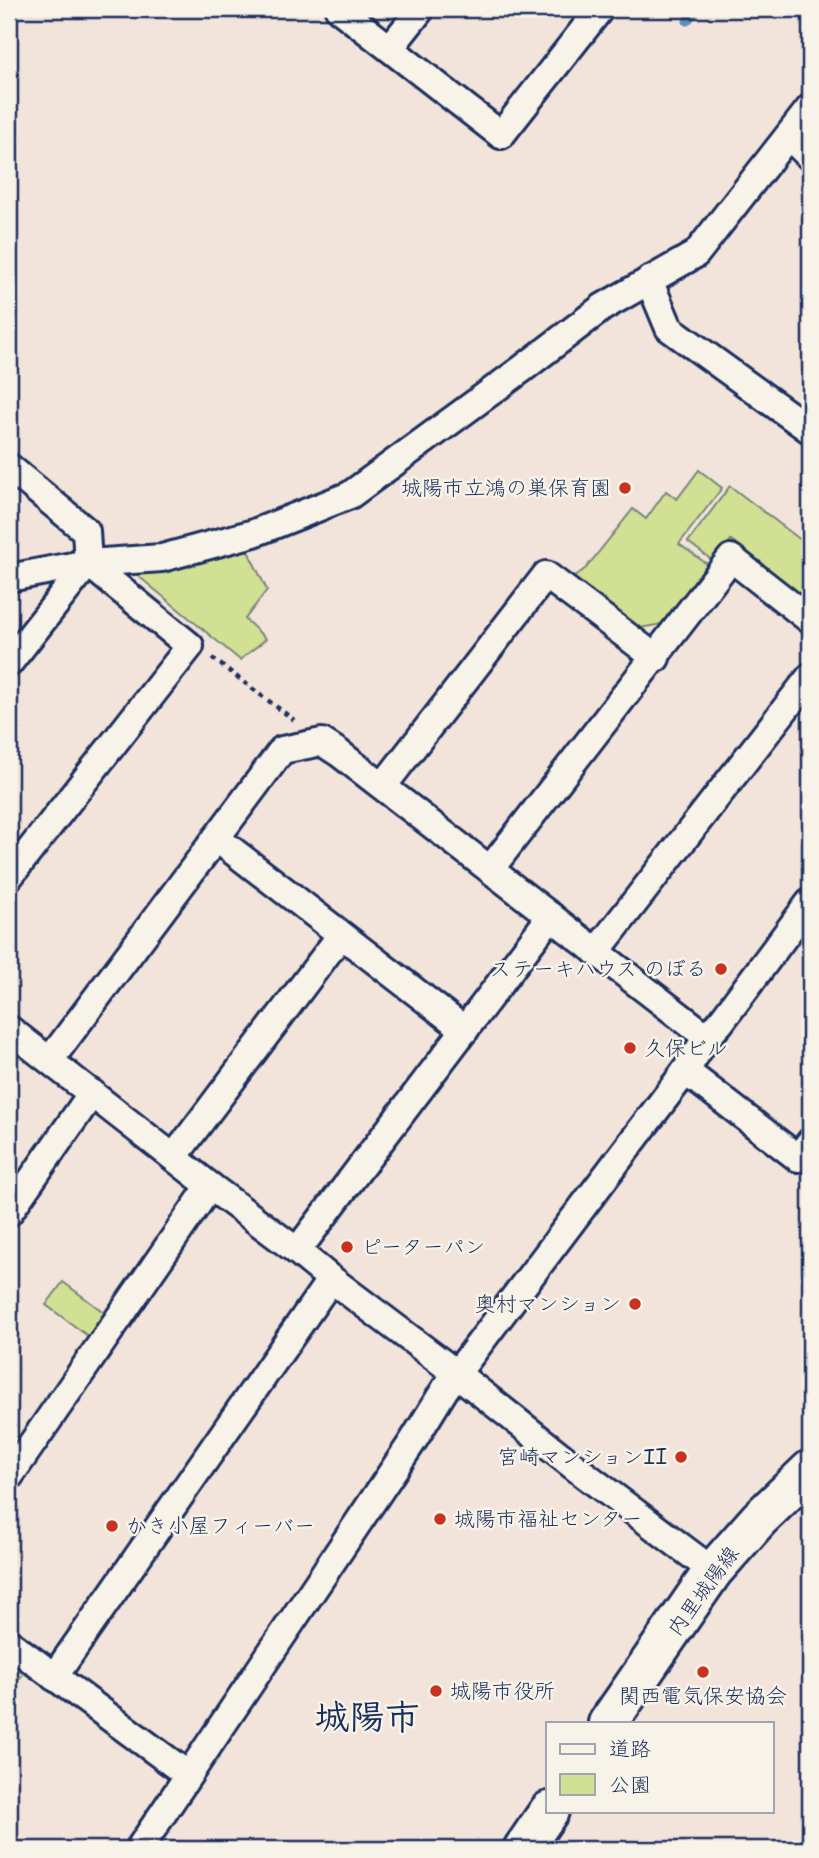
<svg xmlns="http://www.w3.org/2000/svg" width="819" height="1858" viewBox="0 0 819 1858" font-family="'Shantell Sans','Klee One',sans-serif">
<rect width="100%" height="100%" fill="#f3e4db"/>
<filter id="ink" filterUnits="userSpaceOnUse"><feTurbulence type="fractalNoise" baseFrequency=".0143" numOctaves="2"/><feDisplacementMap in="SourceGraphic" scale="14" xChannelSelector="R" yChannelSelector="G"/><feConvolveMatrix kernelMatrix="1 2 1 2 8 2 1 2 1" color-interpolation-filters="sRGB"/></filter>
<g filter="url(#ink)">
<!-- green -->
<g fill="#d2e094" stroke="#768879" stroke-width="2">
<path d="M 699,470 L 722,488 L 679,544 L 707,564 L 662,624 L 640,628 L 573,578 L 586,568 L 633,509 L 646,519 L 666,491 L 677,499 Z"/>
<path d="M 730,486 L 810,547 L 810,602 L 731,540 L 713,561 L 688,542 Z"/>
<path d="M 244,543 L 267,590 L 245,619 L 266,639 L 240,660 L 137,575 Z"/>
<path d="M 63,1282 L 109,1316 L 92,1339 L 46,1305 Z"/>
<path d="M 9,1653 L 28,1668 L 9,1692 Z"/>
</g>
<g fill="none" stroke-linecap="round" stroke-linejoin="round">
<!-- stream -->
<path stroke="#5d90b2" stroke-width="9" d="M 687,21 L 697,9"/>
<!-- street casing -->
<g stroke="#1b2f5e" stroke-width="32">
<g id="street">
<path d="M 339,9 L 501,135 L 600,9"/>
<path d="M 390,48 L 421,9"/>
<path d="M 789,136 L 810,157"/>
<path d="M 649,280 L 669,328 L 810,430"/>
<path d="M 9,467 L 86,531 L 88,563 L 9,663"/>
<path d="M 9,578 L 88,563 L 162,558 L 254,533 L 350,495 L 522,369 L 603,307 L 696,254 L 810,108"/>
<path d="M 383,786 L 546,575 L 656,658"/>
<path d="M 216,838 L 465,1030"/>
<path d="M 491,868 L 731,558 L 810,620"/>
<path d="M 9,877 L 190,646 L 88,563"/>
<path d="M 596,952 L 810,677"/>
<path d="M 9,1029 L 210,1186 L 297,1251 L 331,1279 L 457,1374 L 576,1468 L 713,1571"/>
<path d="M 50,1060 L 282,750 L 322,742 L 339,753 L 707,1037"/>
<path d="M 684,1073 L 697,1080 L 798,1158 L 810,1142"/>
<path d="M 174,1157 L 341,935"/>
<path d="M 9,1212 L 92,1093"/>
<path d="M 297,1251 L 551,916"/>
<path d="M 9,1477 L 210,1186"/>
<path d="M 9,1643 L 188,1775"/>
<path d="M 54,1677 L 331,1279"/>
<path d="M 139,1849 L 413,1441 L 445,1389 L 684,1073 L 707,1037 L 720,1023 L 810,902"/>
</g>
</g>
<!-- secondary casing -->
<g stroke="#1b2f5e" stroke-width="44">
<g id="secondary">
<path d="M 608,1723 L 713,1571 L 759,1519 L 810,1470"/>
<path d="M 523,1849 L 549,1811"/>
</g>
</g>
<!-- path -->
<path stroke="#1b2f5e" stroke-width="4.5" stroke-dasharray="5 5" stroke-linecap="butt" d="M 212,658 L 294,720"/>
<!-- street -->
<use href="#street" stroke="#f7f3e8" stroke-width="26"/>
<!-- secondary -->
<use href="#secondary" stroke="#f7f3e8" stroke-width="38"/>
</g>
</g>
<!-- markers -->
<g fill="#c8321e" stroke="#f7f3e8" stroke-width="2.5">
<circle cx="625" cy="488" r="7"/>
<circle cx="721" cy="969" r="7"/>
<circle cx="630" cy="1048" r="7"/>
<circle cx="347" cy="1247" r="7"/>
<circle cx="635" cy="1304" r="7"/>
<circle cx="681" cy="1457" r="7"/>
<circle cx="440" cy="1519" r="7"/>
<circle cx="112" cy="1526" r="7"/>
<circle cx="703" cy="1672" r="7"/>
<circle cx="436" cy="1691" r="7"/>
</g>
<g text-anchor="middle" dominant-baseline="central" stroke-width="5" stroke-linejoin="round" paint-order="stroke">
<!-- poi labels -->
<g font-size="21" fill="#1b2f5e" stroke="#f7f3e8" text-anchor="start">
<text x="611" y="488" text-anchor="end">城陽市立鴻の巣保育園</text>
<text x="707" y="969" text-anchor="end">ステーキハウス のぼる</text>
<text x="644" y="1048">久保ビル</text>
<text x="361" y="1247">ピーターパン</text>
<text x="621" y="1304" text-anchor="end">奥村マンション</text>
<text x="667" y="1457" text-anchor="end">宮崎マンションII</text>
<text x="454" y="1519">城陽市福祉センター</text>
<text x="126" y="1526">かき小屋フィーバー</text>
<text x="450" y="1691">城陽市役所</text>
<text x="703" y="1696" text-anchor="middle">関西電気保安協会</text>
</g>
<!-- street labels -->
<g font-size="21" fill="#1b2f5e" stroke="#f7f3e8">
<text transform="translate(703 1591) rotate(-54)">内里城陽線</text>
</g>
<!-- town labels -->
<g font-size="35" font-weight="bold" fill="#1b2f5e" stroke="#f7f3e8">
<text x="367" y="1716">城陽市</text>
</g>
</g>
<!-- margin -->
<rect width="819" height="1858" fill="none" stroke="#f7f3e8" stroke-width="35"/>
<rect x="18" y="18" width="784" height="1823" fill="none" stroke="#1b2f5e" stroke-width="2.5" filter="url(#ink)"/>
<!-- legend -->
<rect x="546" y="1722" width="228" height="91" fill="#f7f3e8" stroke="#9fa5b1" stroke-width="2"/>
<rect x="560" y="1744" width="35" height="10" fill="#f7f3e8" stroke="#9fa5b1" stroke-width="2"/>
<text x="609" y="1756" font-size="21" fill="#1b2f5e">道路</text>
<rect x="560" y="1774" width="35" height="21" fill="#d2e094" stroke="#9fa5b1" stroke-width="2"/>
<text x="609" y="1792" font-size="21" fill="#1b2f5e">公園</text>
</svg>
